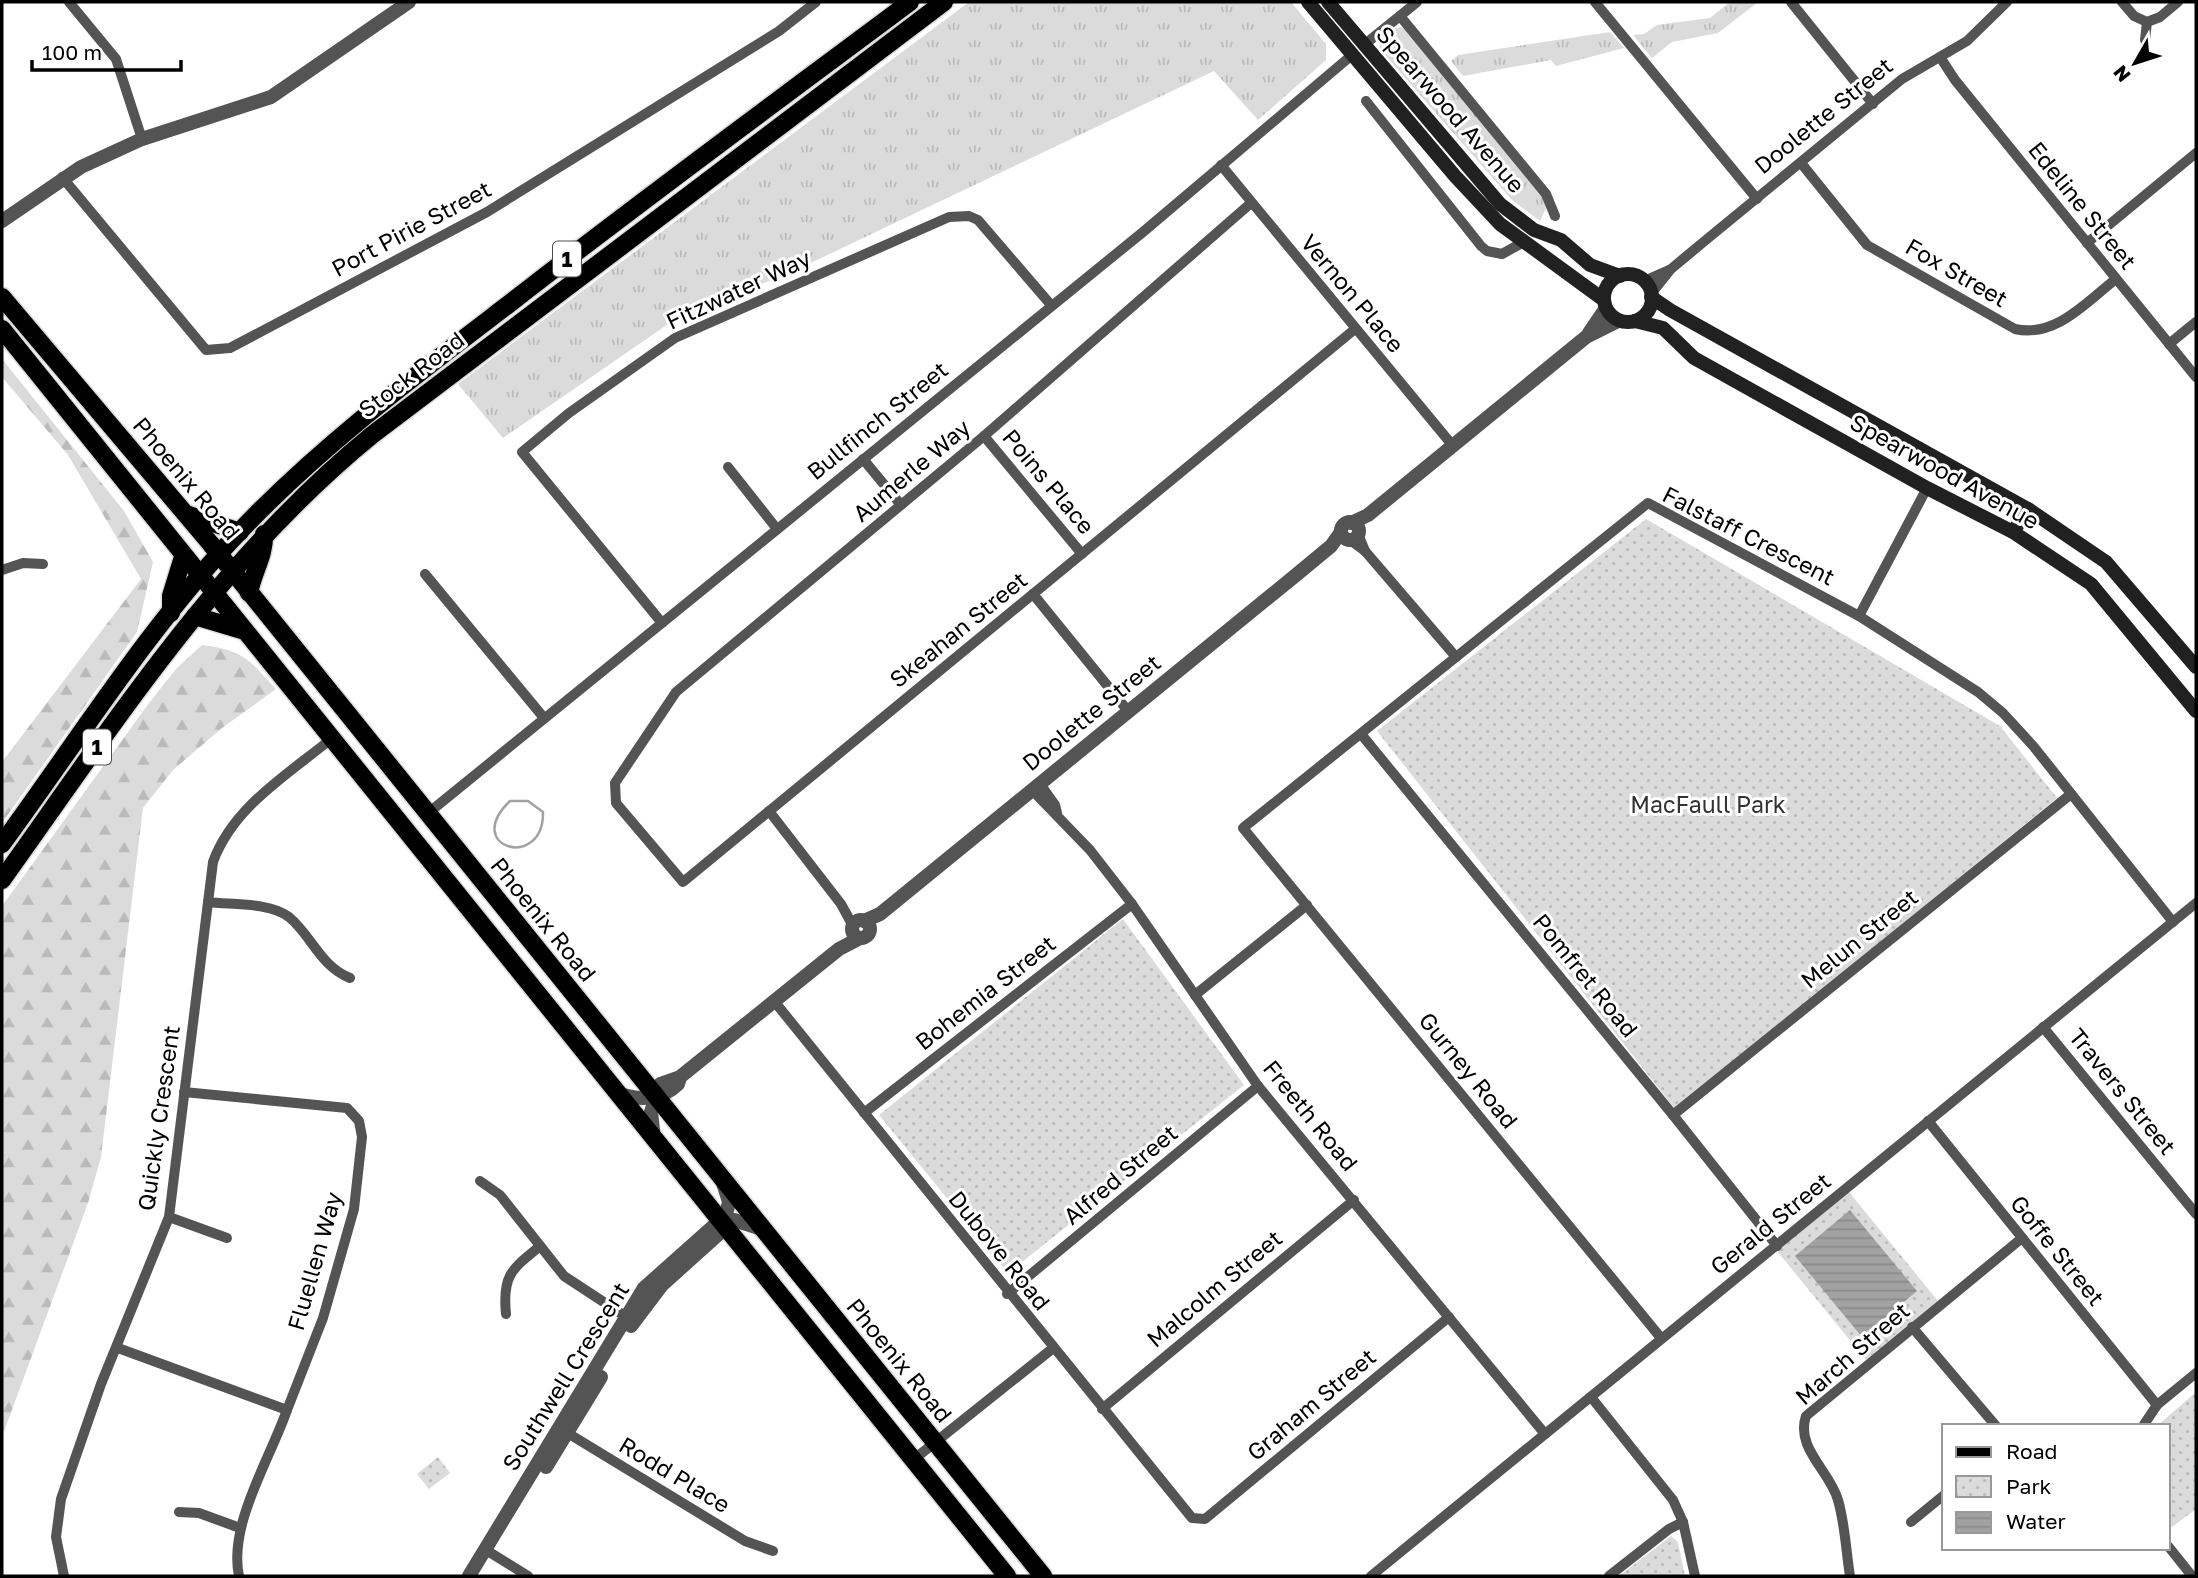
<svg xmlns="http://www.w3.org/2000/svg" width="2198" height="1578" viewBox="0 0 2198 1578" font-family="'Golos Text',sans-serif">
<defs>
<pattern id="grass-tufts" width="24" height="20" patternUnits="userSpaceOnUse" patternTransform="scale(1.75)"><rect width="24" height="20" fill="#dbdbdb"/><path d="M3 7l-1-3M5 7V3M7 7l1-3M15 17l-1-3M17 17v-4M19 17l1-3" fill="none" stroke="#bababa"/></pattern>
<pattern id="forest-firs" width="22" height="20" patternUnits="userSpaceOnUse" patternTransform="scale(1.75)"><rect width="22" height="20" fill="#dbdbdb"/><path d="M5 1l3.5 6h-7zM16 11l3.5 6h-7z" fill="#bababa"/></pattern>
<pattern id="park-dots" width="8" height="8" patternUnits="userSpaceOnUse" patternTransform="scale(1.75)"><rect width="8" height="8" fill="#dbdbdb"/><path d="M2 2h.1M6 6h.1" fill="none" stroke="#bababa" stroke-width="1.8" stroke-linecap="round"/></pattern>
<pattern id="water-rules" width="6" height="5" patternUnits="userSpaceOnUse" patternTransform="scale(1.75)"><rect width="6" height="5" fill="#a2a2a2"/><path d="M0 2.5h6" fill="none" stroke="#8a8a8a"/></pattern>
</defs>
<rect width="100%" height="100%" fill="#fff"/>
<!-- grass -->
<g fill="url(#grass-tufts)">
<path d="M 969,2 L 1291,2 L 1326,44 L 1326,60 L 1258,120 L 1214,71 L 798,269 L 674,320 L 503,438 L 458,384 Z"/>
<path d="M 1730,2 L 1758,2 L 1718,33 L 1672,42 L 1652,58 L 1633,35 L 1644,34 L 1657,25 L 1710,18 Z"/>
<path d="M 1401,27 L 1408,31 L 1542,195 L 1546,208 L 1540,221 L 1512,200 L 1379,48 L 1381,37 L 1391,29 Z"/>
<path d="M 1610,32 L 1624,48 L 1556,66 L 1551,60 L 1463,76 L 1451,61 L 1458,55 Z"/>
</g>
<!-- forest -->
<g fill="url(#forest-firs)">
<path d="M 2,359 L 124,511 L 153,562 L 137,632 L 2,823 L 2,762 L 141,579 L 68,455 L 2,377 Z"/>
<path d="M 202,645 C 244,650 249,660 276,689 L 222,728 L 173,770 L 143,808 L 101,1157 L 88,1203 L 2,1437 L 2,906 L 149,703 L 176,669 Z"/>
</g>
<!-- park -->
<g fill="url(#park-dots)">
<path d="M 1646,519 L 2000,726 L 2057,798 L 1675,1109 L 1377,731 Z"/>
<path d="M 1123,919 L 1244,1085 L 1008,1273 L 879,1115 Z"/>
<path d="M 1849,1192 L 1938,1301 L 1866,1360 L 1777,1251 Z"/>
<path d="M 2196,1392 L 2196,1509 L 2172,1527 L 2168,1523 L 2168,1426 L 2157,1426 Z"/>
<path d="M 438,1457 L 450,1473 L 429,1489 L 417,1474 Z"/>
<path d="M 1671,1536 L 1678,1542 L 1685,1576 L 1619,1576 Z"/>
</g>
<!-- water -->
<path fill="url(#water-rules)" d="M 1850,1210 L 1917,1291 L 1862,1337 L 1795,1256 Z"/>
<g fill="none" stroke-linecap="round" stroke-linejoin="round">
<!-- stream -->
<path stroke="#a2a2a2" stroke-width="2.5" d="M 510,801 L 528,801 L 543,812 C 544,871 461,848 510,801 Z"/>
<!-- primary casing -->
<g stroke="#dbdbdb" stroke-width="21">
<g id="primary">
<path d="M 2,297 L 210,543 L 1043,1576"/>
<path d="M 2,329 L 1007,1576"/>
</g>
</g>
<!-- trunk casing -->
<g stroke="#dbdbdb" stroke-width="21">
<g id="trunk">
<path d="M 186,514 L 240,532"/>
<path d="M 249,593 C 253,572 265,555 264,534"/>
<path d="M 171,613 L 171,596 L 183,557"/>
<path d="M 195,616 L 242,630"/>
<path d="M 2,844 C 79,739 150,625 241,530 C 322,445 416,375 509,304 C 641,201 776,102 910,2"/>
<path d="M 2,880 C 115,722 220,559 372,435 L 944,2"/>
</g>
</g>
<!-- minor -->
<g stroke="#545454" stroke-width="10">
<path d="M 69,2 L 116,59 L 142,139"/>
<path d="M 1595,2 L 1757,199"/>
<path d="M 1791,2 L 1873,104"/>
<path d="M 2122,2 L 2134,16 L 2147,22 L 2160,17 L 2178,2"/>
<path d="M 1400,16 L 1546,194 L 1555,216"/>
<path d="M 2145,40 L 2147,22"/>
<path d="M 1364,45 L 1417,2"/>
<path d="M 1940,57 L 1955,80 L 2196,377"/>
<path d="M 1366,101 L 1481,246 L 1487,251 L 1502,254 L 1522,243"/>
<path d="M 1801,163 L 1867,245 L 2015,329 C 2056,338 2086,302 2116,279"/>
<path d="M 1221,165 L 1453,446"/>
<path d="M 62,177 L 206,350 L 230,348 L 487,212 L 779,31 L 816,2"/>
<path d="M 1251,203 L 984,436 L 676,692 L 615,783 L 616,803 L 683,882 L 1355,329"/>
<path d="M 2087,243 L 2196,153"/>
<path d="M 1644,281 L 1669,270"/>
<path d="M 1651,294 L 1671,269 L 1701,244 L 1902,79 L 1967,41 L 2007,2"/>
<path d="M 2169,344 L 2196,322"/>
<path d="M 984,436 L 1082,554"/>
<path d="M 863,459 L 901,505"/>
<path d="M 728,467 L 777,529"/>
<path d="M 1358,534 L 1365,551"/>
<path d="M 1350,540 L 1365,551 L 1456,657"/>
<path d="M 2,570 L 23,563 L 43,564"/>
<path d="M 425,574 L 544,718"/>
<path d="M 1033,594 L 1128,711"/>
<path d="M 1859,616 L 1927,488"/>
<path d="M 662,623 L 522,452 L 569,413 L 675,338 L 949,217 L 969,216 L 978,220 L 1051,305"/>
<path d="M 1361,734 L 1673,1115 L 1777,1246"/>
<path d="M 1040,784 L 1055,805 L 1057,813"/>
<path d="M 1032,790 L 1090,850 L 1132,904 L 1258,1086 L 1545,1434"/>
<path d="M 769,811 L 841,904 L 853,926"/>
<path d="M 427,814 L 1143,232 L 1352,55"/>
<path d="M 208,902 C 231,905 270,902 289,917 C 312,936 320,966 350,978"/>
<path d="M 1195,995 L 1307,905"/>
<path d="M 774,1001 L 1192,1518 L 1205,1519 L 1449,1317"/>
<path d="M 2043,1027 L 2196,1214"/>
<path d="M 864,1113 L 1132,904"/>
<path d="M 1673,1115 L 2071,794"/>
<path d="M 1928,1121 L 2157,1405"/>
<path d="M 480,1181 L 500,1195 L 564,1276 L 631,1320"/>
<path d="M 169,1217 L 227,1238"/>
<path d="M 1007,1294 L 1258,1086"/>
<path d="M 506,1314 C 502,1275 512,1269 540,1246"/>
<path d="M 1912,1327 L 1996,1426"/>
<path d="M 1661,1338 L 1243,828 L 1648,503 L 1859,616 L 1978,692 L 2003,713 L 2034,747 L 2173,922"/>
<path d="M 118,1348 L 287,1410 L 323,1318 L 354,1209 L 362,1137 L 359,1121 L 347,1108 L 184,1092"/>
<path d="M 1591,1397 L 1673,1500 L 1683,1522 L 1695,1576"/>
<path d="M 1102,1409 L 1354,1200"/>
<path d="M 2143,1426 L 2157,1405 L 2196,1373"/>
<path d="M 561,1429 L 745,1541 L 773,1551"/>
<path d="M 913,1460 L 1052,1349"/>
<path d="M 179,1512 L 199,1513 L 240,1528"/>
<path d="M 1911,1522 L 1944,1495"/>
<path d="M 2168,1546 L 2192,1576"/>
<path d="M 486,1550 L 528,1576"/>
<path d="M 64,1576 L 56,1537 L 61,1499 L 101,1384 L 169,1217 L 213,862 C 233,807 287,775 331,739"/>
<path d="M 239,1576 C 228,1525 270,1459 287,1410"/>
<path d="M 1371,1576 L 2196,903"/>
<path d="M 1609,1576 L 1669,1529 L 1683,1522"/>
<path d="M 1850,1576 C 1846,1551 1845,1524 1838,1500 C 1830,1471 1795,1448 1806,1416 L 2022,1238"/>
</g>
<!-- tertiary -->
<g stroke="#545454" stroke-width="14">
<path d="M 2,221 L 81,167 L 142,139 L 271,97 L 409,2"/>
<path d="M 1589,333 L 1606,308"/>
<circle cx="1350" cy="531" r="9"/>
<path d="M 1351,523 L 1368,515 L 1586,337 L 1618,321"/>
<circle cx="861" cy="929" r="9"/>
<path d="M 864,921 L 880,914 L 1296,575 L 1331,546 L 1341,532"/>
<path d="M 618,1093 C 639,1101 662,1100 678,1084 L 680,1077"/>
<path d="M 654,1138 L 651,1112 L 660,1084 L 680,1077 L 839,949 L 860,938"/>
<path d="M 631,1326 L 662,1285 L 722,1231 L 729,1202 L 723,1183"/>
<path d="M 546,1467 L 601,1377"/>
<path d="M 469,1576 L 644,1288 L 717,1223 L 734,1220 L 762,1229"/>
</g>
<!-- secondary -->
<g stroke="#212121" stroke-width="14">
<path d="M 1308,2 L 1455,176 L 1500,224 L 1604,300"/>
<path d="M 1328,2 L 1500,204 L 1534,230 L 1561,240 L 1590,265 L 1620,276"/>
<circle cx="1628" cy="298" r="24"/>
<path d="M 1651,297 L 1670,310 L 2028,509 L 2106,562 L 2196,667"/>
<path d="M 1635,321 L 1663,328 L 1694,358 L 1927,488 L 2013,532 L 2091,584 L 2196,711"/>
<path d="M 2013,532 L 2028,509"/>
</g>
<!-- primary -->
<use href="#primary" stroke="#000" stroke-width="18"/>
<!-- trunk -->
<use href="#trunk" stroke="#000" stroke-width="18"/>
</g>
<g text-anchor="middle" dominant-baseline="central" stroke-width="6" stroke-linejoin="round" paint-order="stroke">
<!-- shield labels -->
<g fill="#fff" stroke="#4c4c4c" stroke-width="2">
<rect x="553" y="241.5" width="28" height="35" rx="5"/>
<rect x="83" y="729.5" width="28" height="35" rx="5"/>
</g>
<g font-size="21" font-weight="bold" fill="#000">
<text x="567" y="259">1</text>
<text x="97" y="747">1</text>
</g>
<!-- street labels -->
<g font-size="23" fill="#000" stroke="#fff">
<text transform="translate(1451 109) rotate(49)">Spearwood Avenue</text>
<text transform="translate(1823 115) rotate(-39)">Doolette Street</text>
<text transform="translate(2083 205) rotate(51)">Edeline Street</text>
<text transform="translate(411 228) rotate(-28)">Port Pirie Street</text>
<text transform="translate(1957 272) rotate(30)">Fox Street</text>
<text transform="translate(738 289) rotate(-25)">Fitzwater Way</text>
<text transform="translate(1353 293) rotate(50)">Vernon Place</text>
<text transform="translate(411 374) rotate(-37)">Stock Road</text>
<text transform="translate(877 420) rotate(-39)">Bullfinch Street</text>
<text transform="translate(911 470) rotate(-40)">Aumerle Way</text>
<text transform="translate(1945 471) rotate(29)">Spearwood Avenue</text>
<text transform="translate(187 478) rotate(50)">Phoenix Road</text>
<text transform="translate(1049 481) rotate(50)">Poins Place</text>
<text transform="translate(1749 535) rotate(27)">Falstaff Crescent</text>
<text transform="translate(958 629) rotate(-39)">Skeahan Street</text>
<text transform="translate(1091 712) rotate(-39)">Doolette Street</text>
<text transform="translate(544 919) rotate(51)">Phoenix Road</text>
<text transform="translate(1859 938) rotate(-39)">Melun Street</text>
<text transform="translate(1586 975) rotate(51)">Pomfret Road</text>
<text transform="translate(985 992) rotate(-38)">Bohemia Street</text>
<text transform="translate(1469 1070) rotate(51)">Gurney Road</text>
<text transform="translate(2123 1091) rotate(51)">Travers Street</text>
<text transform="translate(1311 1115) rotate(51)">Freeth Road</text>
<text transform="translate(158 1118) rotate(-82)">Quickly Crescent</text>
<text transform="translate(1120 1174) rotate(-40)">Alfred Street</text>
<text transform="translate(1770 1223) rotate(-39)">Gerald Street</text>
<text transform="translate(1000 1250) rotate(51)">Dubove Road</text>
<text transform="translate(2058 1250) rotate(51)">Goffe Street</text>
<text transform="translate(314 1261) rotate(-74)">Fluellen Way</text>
<text transform="translate(1214 1288) rotate(-40)">Malcolm Street</text>
<text transform="translate(1852 1353) rotate(-41)">March Street</text>
<text transform="translate(900 1360) rotate(51)">Phoenix Road</text>
<text transform="translate(565 1376) rotate(-58)">Southwell Crescent</text>
<text transform="translate(1311 1404) rotate(-40)">Graham Street</text>
<text transform="translate(675 1474) rotate(31)">Rodd Place</text>
</g>
<!-- park labels -->
<g font-size="23" fill="#323232" stroke="#fff">
<text x="1708" y="804">MacFaull Park</text>
</g>
</g>
<!-- border -->
<rect width="2198" height="1578" fill="none" stroke="#000000" stroke-width="7"/>
<!-- legend -->
<rect x="1942" y="1424" width="228" height="126" fill="#ffffff" stroke="#999999" stroke-width="2"/>
<rect x="1956" y="1447" width="35" height="10" fill="#000000" stroke="#999999" stroke-width="2"/>
<text x="2006" y="1459" font-size="21" fill="#000000">Road</text>
<rect x="1956" y="1476" width="35" height="21" fill="url(#park-dots)" stroke="#999999" stroke-width="2"/>
<text x="2006" y="1494" font-size="21" fill="#000000">Park</text>
<rect x="1956" y="1512" width="35" height="21" fill="url(#water-rules)" stroke="#999999" stroke-width="2"/>
<text x="2006" y="1529" font-size="21" fill="#000000">Water</text>
<!-- north arrow -->
<g transform="translate(2135 63) rotate(231)" stroke="#ffffff" stroke-width="5" paint-order="stroke">
<path d="M0-5L12 26L0 18L-12 26Z" fill="#000000"/>
<text y="-10" font-size="19" font-weight="bold" text-anchor="middle" fill="#000000">N</text>
</g>
<!-- scale -->
<path d="M32 60v10h149v-10" fill="none" stroke="#000000" stroke-width="3.5"/>
<text x="42" y="60" font-size="21" fill="#000000" stroke="#ffffff" stroke-width="5" paint-order="stroke">100 m</text>
</svg>
